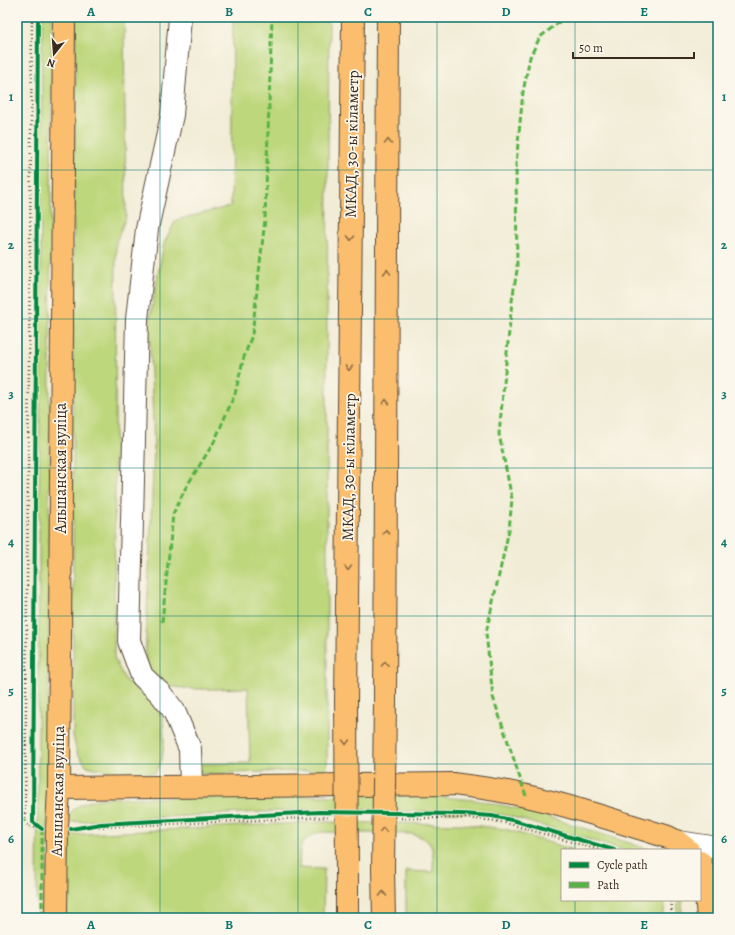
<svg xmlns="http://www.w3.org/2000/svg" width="735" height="935" viewBox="0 0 735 935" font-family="Alegreya,serif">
<rect width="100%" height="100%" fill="#fbf7ec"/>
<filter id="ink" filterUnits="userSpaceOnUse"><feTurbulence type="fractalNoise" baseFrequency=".025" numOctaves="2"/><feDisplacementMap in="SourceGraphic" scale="8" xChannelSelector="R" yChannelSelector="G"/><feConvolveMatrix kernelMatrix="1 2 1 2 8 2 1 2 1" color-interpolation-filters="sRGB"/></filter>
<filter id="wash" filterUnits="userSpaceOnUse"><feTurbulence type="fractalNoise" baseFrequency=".012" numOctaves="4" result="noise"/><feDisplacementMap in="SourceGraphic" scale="16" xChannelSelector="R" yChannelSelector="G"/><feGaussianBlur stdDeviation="0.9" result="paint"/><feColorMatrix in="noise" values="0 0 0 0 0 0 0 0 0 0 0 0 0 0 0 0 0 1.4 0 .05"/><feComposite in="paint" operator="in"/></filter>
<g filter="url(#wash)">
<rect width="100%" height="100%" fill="#f1ecd5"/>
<!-- green -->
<g fill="#bdd77c" stroke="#7c804d">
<path d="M 42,17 L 52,17 L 47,918 L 42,918 L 38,914 L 37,909 Z"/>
<path d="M 76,17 L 124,17 L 126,217 L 116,242 L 114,658 L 125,680 L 148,698 L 163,718 L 164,741 L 162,760 L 155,773 L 108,771 L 87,766 L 77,753 L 73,736 L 73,293 Z"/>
<path d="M 233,17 L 329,17 L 327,317 L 327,770 L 202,774 L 197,764 L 250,763 L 248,688 C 225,688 170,694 153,678 C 149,674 147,668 145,664 L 154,448 L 149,322 L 164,243 L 176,220 L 231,206 Z"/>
<path d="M 419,795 L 475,800 L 530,811 L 651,850 L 624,850 L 512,817 L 492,813 L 321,809 L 67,822 C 70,804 91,800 106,798 Z"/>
<path d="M 320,822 L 462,824 L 505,829 L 574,850 L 562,850 L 562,900 L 664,900 L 665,906 L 663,918 L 406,918 L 406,871 L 433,872 C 433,851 436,840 412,834 L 321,832 C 298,839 300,848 299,868 L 324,869 L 323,918 L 63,918 L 64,835 Z"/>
<path d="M 678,900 L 683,900 L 681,918 L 677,918 L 678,907 Z"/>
</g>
</g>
<g filter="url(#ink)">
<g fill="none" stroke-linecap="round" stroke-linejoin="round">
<!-- minor casing -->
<g stroke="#564739" stroke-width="24">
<g id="minor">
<path d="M 180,17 L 172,115 L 147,229 L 137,319 L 129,641 L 142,676 L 160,693 L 174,711 L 190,749 L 191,786"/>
<path d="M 678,842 L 718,848"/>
</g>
</g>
<!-- major casing -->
<g stroke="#564739" stroke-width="24">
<g id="major">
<path d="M 59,788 L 453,784 C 477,787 502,790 526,796 C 574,806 621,823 668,837 L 678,842 L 688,850"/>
<path d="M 700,862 L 704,873 L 708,918"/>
<path d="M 56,918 L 57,828 L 59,788 L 64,17"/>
</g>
</g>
<!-- highway casing -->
<g stroke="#564739" stroke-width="24">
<g id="highway">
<path d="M 346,703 L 353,17"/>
<path d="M 385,703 L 388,17"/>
<path d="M 347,869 L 347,918"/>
<path d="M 383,869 L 384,918"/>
</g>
</g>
<!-- path -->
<g stroke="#564739" stroke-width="2.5" stroke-dasharray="1 3" stroke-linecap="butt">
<path d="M 32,17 L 25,820 L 29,827 L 39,828"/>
<path d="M 401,818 L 461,818 L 490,820 L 510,824 L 599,850"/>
<path d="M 75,828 L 328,817"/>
<path d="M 670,918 L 671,900"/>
</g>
<!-- minor -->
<use href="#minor" stroke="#fff" stroke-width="22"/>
<!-- major -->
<use href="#major" stroke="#fabe6e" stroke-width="22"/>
<!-- highway -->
<use href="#highway" stroke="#fabe6e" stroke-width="22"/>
<!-- highway-bridge casing -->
<g stroke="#564739" stroke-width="24" stroke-linecap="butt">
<g id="highway-bridge">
<path d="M 346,703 L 347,869"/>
<path d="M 383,869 L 385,703"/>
</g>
</g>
<!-- highway-bridge -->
<use href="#highway-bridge" stroke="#fabe6e" stroke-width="22"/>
<!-- quiet -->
<g stroke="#57b245" stroke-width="3" stroke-dasharray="6 3" stroke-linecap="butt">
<path d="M 162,622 L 173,514 L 185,489 L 214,442 L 235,394 L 243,360 L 252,335 L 265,219 L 272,17"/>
<path d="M 526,796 L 493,697 L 486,633 L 509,530 L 512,499 L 499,434 L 512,301 L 517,270 L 516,164 L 523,92 L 530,57 L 540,37 L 566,17"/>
<path d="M 17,827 L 25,820"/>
<path d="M 42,829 L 42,918"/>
</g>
<!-- cycleway casing -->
<g stroke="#fbf7ec" stroke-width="6">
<g id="cycleway">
<path d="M 38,17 L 33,822 L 42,829"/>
<path d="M 71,829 L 101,824 L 319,812 L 462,814 L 492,816 L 516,821 L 614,850"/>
</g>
</g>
<!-- cycleway -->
<use href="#cycleway" stroke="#00873e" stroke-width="4"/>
</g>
<!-- one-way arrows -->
<defs><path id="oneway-chevron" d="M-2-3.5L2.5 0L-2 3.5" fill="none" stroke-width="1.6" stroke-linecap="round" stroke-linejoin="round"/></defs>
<g stroke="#916d42">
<use href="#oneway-chevron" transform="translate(388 142) rotate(-90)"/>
<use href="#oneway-chevron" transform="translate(351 238) rotate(91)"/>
<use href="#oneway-chevron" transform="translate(387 272) rotate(-90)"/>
<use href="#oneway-chevron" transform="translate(349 368) rotate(91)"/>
<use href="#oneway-chevron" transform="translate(386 402) rotate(-90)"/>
<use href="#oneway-chevron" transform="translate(386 532) rotate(-90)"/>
<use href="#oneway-chevron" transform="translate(348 568) rotate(91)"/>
<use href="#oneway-chevron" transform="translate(385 664) rotate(-90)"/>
<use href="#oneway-chevron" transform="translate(346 742) rotate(90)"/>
<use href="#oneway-chevron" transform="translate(383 830) rotate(-89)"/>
<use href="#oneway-chevron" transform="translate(383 894) rotate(-91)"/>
</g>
</g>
<!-- grid -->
<path fill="none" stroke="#0f766e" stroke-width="1" stroke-opacity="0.55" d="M 160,17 L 160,918M 298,17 L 298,918M 437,17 L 437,918M 575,17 L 575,850M 17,170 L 718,170M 17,319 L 718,319M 17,468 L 718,468M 17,616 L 718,616M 17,764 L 718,764M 575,900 L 575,918"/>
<g text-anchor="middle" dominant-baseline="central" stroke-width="3.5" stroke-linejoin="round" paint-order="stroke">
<!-- street labels -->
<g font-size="16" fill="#3b2a1e" stroke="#fbf7ec">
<text transform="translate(352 144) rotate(-89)">МКАД, 30-ы кіламетр</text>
<text transform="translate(349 467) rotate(-89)">МКАД, 30-ы кіламетр</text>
<text transform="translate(61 468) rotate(-90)">Альшанская вуліца</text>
<text transform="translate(58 791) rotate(-89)">Альшанская вуліца</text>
</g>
</g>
<!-- margin -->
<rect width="735" height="935" fill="none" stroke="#fbf7ec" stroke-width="44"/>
<!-- legend -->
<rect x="561" y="849" width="140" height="52" fill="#fbf7ec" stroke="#aea59a"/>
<rect x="569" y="862" width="20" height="6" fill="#00873e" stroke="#aea59a"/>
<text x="597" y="869" font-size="12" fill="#3b2a1e">Cycle path</text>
<rect x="569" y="882" width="20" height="6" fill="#57b245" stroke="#aea59a"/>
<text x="597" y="889" font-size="12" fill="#3b2a1e">Path</text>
<!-- north arrow -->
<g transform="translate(54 54) rotate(197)" stroke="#fbf7ec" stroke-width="3" paint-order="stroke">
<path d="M0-3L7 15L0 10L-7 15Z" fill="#3b2a1e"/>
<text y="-6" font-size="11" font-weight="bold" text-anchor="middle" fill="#3b2a1e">N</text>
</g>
<!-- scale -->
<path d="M573 52v6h121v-6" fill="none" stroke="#3b2a1e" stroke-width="2"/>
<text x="579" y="52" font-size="12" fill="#3b2a1e" stroke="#fbf7ec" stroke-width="3" paint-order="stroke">50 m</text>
<rect x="22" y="22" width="691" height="891" fill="none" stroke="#0f766e" stroke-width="1.5"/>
<g font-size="13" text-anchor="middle" font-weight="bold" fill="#0f766e">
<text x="91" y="16">A</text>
<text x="229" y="16">B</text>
<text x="368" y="16">C</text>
<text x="506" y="16">D</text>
<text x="644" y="16">E</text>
<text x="11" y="101">1</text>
<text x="724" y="101">1</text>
<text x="11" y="249">2</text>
<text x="724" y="249">2</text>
<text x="11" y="398">3</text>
<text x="724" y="398">3</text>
<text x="11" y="546">4</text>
<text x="724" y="546">4</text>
<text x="11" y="695">5</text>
<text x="724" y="695">5</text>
<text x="11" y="843">6</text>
<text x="724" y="843">6</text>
<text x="91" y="929">A</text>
<text x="229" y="929">B</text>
<text x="368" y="929">C</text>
<text x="506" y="929">D</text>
<text x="644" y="929">E</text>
</g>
</svg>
